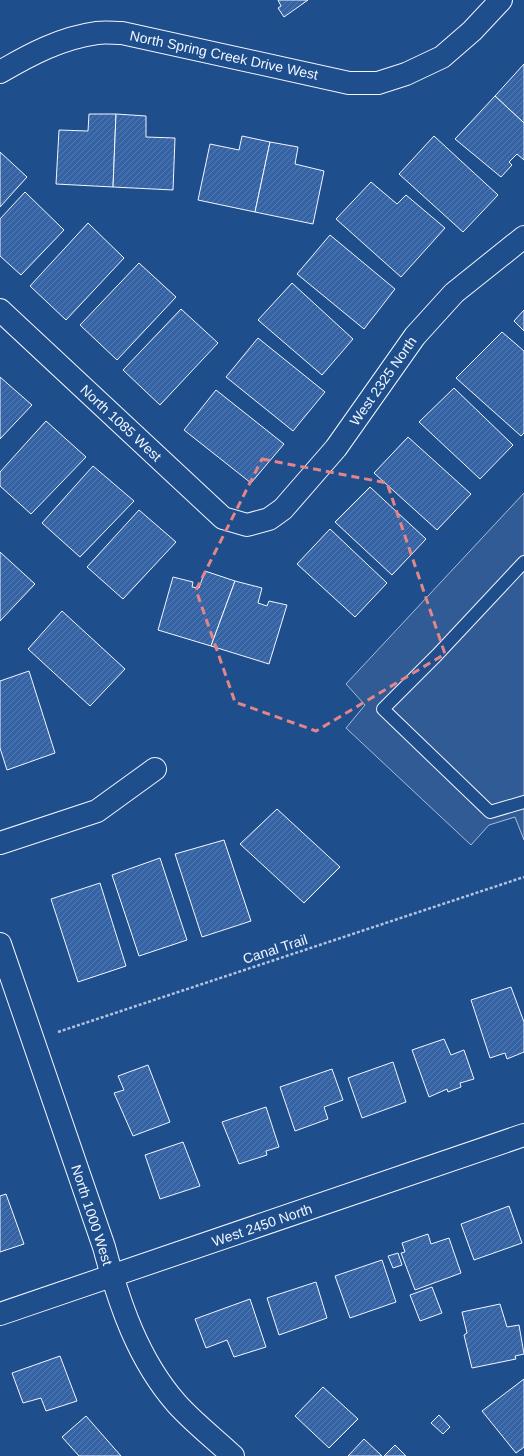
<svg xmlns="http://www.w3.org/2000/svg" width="524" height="1456" viewBox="0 0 524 1456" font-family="Arial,sans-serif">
<defs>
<pattern id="building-hatch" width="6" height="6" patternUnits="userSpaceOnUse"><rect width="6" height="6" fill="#3563a3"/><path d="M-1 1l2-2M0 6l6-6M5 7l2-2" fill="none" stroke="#537ab1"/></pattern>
</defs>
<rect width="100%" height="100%" fill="#1f4e8c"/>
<!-- built -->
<path fill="#305b95" stroke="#a8bbd7" d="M 524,493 L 524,840 L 515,817 L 489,825 L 471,845 L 346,728 L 365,705 L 346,684 Z"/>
<!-- building -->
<g fill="url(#building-hatch)" stroke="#f2f6ff">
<path d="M 278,0 L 308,0 L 284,17 L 278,8 L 281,6 Z"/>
<path d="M 524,64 L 524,123 L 495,96 Z"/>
<path d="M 495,96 L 524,123 L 524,160 L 517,154 L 509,162 L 512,165 L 501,177 L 455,139 Z"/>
<path d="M 89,114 L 116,114 L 113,187 L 56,184 L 59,130 L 88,131 Z"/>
<path d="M 116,114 L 146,116 L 146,137 L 175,138 L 173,190 L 113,187 Z"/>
<path d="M 242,136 L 270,142 L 255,212 L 198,200 L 210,144 L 239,150 Z"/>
<path d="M 434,136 L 498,195 L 463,232 L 399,174 Z"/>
<path d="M 270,142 L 298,147 L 295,164 L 324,171 L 313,224 L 255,212 Z"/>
<path d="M 0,152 L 27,177 L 0,207 Z"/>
<path d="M 371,182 L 397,204 L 406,195 L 445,228 L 401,277 L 336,219 Z"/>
<path d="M 25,192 L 64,230 L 21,275 L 0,256 L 0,219 Z"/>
<path d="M 88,223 L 124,258 L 66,320 L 30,286 Z"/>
<path d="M 330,235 L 395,289 L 364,329 L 297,274 Z"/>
<path d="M 139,263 L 176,297 L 117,360 L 80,325 Z"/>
<path d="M 292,283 L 353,339 L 322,375 L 258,320 Z"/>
<path d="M 181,309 L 218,343 L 160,405 L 123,370 Z"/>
<path d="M 524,310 L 524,331 L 514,321 Z"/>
<path d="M 502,332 L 524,351 L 524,433 L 521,436 L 456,378 Z"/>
<path d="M 258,338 L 325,392 L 293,431 L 226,377 Z"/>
<path d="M 0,377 L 32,405 L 0,439 Z"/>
<path d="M 454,388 L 513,445 L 480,479 L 419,422 Z"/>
<path d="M 216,390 L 284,444 L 251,483 L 184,430 Z"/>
<path d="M 46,421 L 86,457 L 31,514 L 0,486 L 0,472 Z"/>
<path d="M 408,437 L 471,494 L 437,530 L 374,473 Z"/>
<path d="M 93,466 L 134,501 L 80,557 L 42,523 Z"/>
<path d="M 370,487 L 426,539 L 392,575 L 335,522 Z"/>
<path d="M 139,510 L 176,542 L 123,599 L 87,567 Z"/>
<path d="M 330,529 L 387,583 L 355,617 L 297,564 Z"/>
<path d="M 0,552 L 35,584 L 0,621 Z"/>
<path d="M 205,571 L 235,581 L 211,646 L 158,630 L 173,577 L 193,582 L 192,587 L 199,588 Z"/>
<path d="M 235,581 L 262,588 L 258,603 L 267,606 L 269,601 L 287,605 L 269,664 L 211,646 Z"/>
<path d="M 62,611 L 125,669 L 90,706 L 28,649 Z"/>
<path d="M 29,671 L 55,753 L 7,770 L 0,748 L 0,681 Z"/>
<path d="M 277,809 L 340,867 L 304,903 L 240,844 Z"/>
<path d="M 224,840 L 251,921 L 202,937 L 175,854 Z"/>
<path d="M 160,858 L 187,940 L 139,956 L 112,875 Z"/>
<path d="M 100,883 L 126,966 L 78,982 L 51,899 Z"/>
<path d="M 511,987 L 524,1022 L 524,1052 L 507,1059 L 505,1053 L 490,1058 L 471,1000 Z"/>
<path d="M 444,1039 L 451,1055 L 464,1050 L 474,1079 L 460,1083 L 461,1087 L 448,1092 L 447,1089 L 429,1097 L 412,1050 Z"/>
<path d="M 393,1062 L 406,1102 L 362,1118 L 348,1078 Z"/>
<path d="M 148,1065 L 170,1122 L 133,1136 L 114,1093 L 124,1090 L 118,1076 Z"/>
<path d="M 332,1069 L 343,1100 L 324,1107 L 328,1119 L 295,1131 L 280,1087 Z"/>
<path d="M 266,1107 L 279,1147 L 266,1151 L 267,1155 L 239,1164 L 222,1122 Z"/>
<path d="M 183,1142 L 200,1186 L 160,1199 L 145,1155 Z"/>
<path d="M 6,1194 L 24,1244 L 0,1252 L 0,1196 Z"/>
<path d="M 509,1206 L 522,1243 L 474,1260 L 461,1224 Z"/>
<path d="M 428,1234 L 431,1244 L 449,1238 L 461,1273 L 415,1290 L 401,1253 L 405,1252 L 402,1243 Z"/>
<path d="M 398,1253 L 402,1265 L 393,1268 L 388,1256 Z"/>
<path d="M 382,1260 L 396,1302 L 350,1318 L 335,1276 Z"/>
<path d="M 316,1282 L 327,1318 L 279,1335 L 267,1298 Z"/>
<path d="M 432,1287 L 442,1313 L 420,1321 L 410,1295 Z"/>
<path d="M 250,1299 L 266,1347 L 234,1357 L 227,1340 L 206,1348 L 195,1319 Z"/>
<path d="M 500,1304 L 507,1327 L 519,1325 L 524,1354 L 515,1356 L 516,1359 L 472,1368 L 464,1335 L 467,1333 L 462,1312 Z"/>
<path d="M 60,1356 L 77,1401 L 46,1411 L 41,1398 L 23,1403 L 12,1373 Z"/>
<path d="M 524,1379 L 524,1447 L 516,1453 L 482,1411 Z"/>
<path d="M 323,1387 L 358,1419 L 329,1448 L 295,1416 Z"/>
<path d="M 439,1415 L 450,1427 L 443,1434 L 431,1423 Z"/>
<path d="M 86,1416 L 121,1456 L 79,1456 L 62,1437 Z"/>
<path d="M 364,1439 L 382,1456 L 348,1456 Z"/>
<path d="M 395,1445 L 406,1456 L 384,1456 Z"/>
</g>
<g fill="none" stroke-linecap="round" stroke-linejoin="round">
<!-- service casing -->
<g stroke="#f2f6ff" stroke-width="14">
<path id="service" d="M 524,562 L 437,655 L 383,709 L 490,812 L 524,802"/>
</g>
<!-- minor casing -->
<g stroke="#f2f6ff" stroke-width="24">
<g id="minor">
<path d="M 0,72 C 31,54 61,38 97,33 C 105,32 114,33 122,33 L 349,83 L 378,83 L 406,74 L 442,57 L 472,31 L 501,0"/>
<path d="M 0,310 L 223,518 L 247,525 L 269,519 L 283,509 L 336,448 L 415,336 L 454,293 L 524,237"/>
<path d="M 0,843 L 97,811 L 155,769"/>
<path d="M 0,944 L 104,1247 C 119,1303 138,1360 177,1404 C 194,1423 215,1439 233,1456"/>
<path d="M 0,1314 L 524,1135"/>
</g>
</g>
<!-- path -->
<path stroke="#b3c4dc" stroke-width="2.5" stroke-dasharray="3 2" stroke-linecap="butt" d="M 58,1032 L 524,877"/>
<!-- service -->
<use href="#service" stroke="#1f4e8c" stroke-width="12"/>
<!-- minor -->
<use href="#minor" stroke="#1f4e8c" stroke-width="22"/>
</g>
<!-- marked area -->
<path fill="none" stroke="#e38589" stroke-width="3" stroke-dasharray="8 5" stroke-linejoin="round" d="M 262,459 L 387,483 L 445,654 L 316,731 L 235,702 L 196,590 Z"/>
<g text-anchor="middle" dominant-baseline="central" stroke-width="3" stroke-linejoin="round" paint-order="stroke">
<!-- street labels -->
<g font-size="14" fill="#f2f6ff" stroke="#1f4e8c">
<text transform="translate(224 55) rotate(12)">North Spring Creek Drive West</text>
<text transform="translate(383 381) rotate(-55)">West 2325 North</text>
<text transform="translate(121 423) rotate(43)">North 1085 West</text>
<text transform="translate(275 949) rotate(-18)">Canal Trail</text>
<text transform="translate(92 1215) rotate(72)">North 1000 West</text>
<text transform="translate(262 1225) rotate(-19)">West 2450 North</text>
</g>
</g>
</svg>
